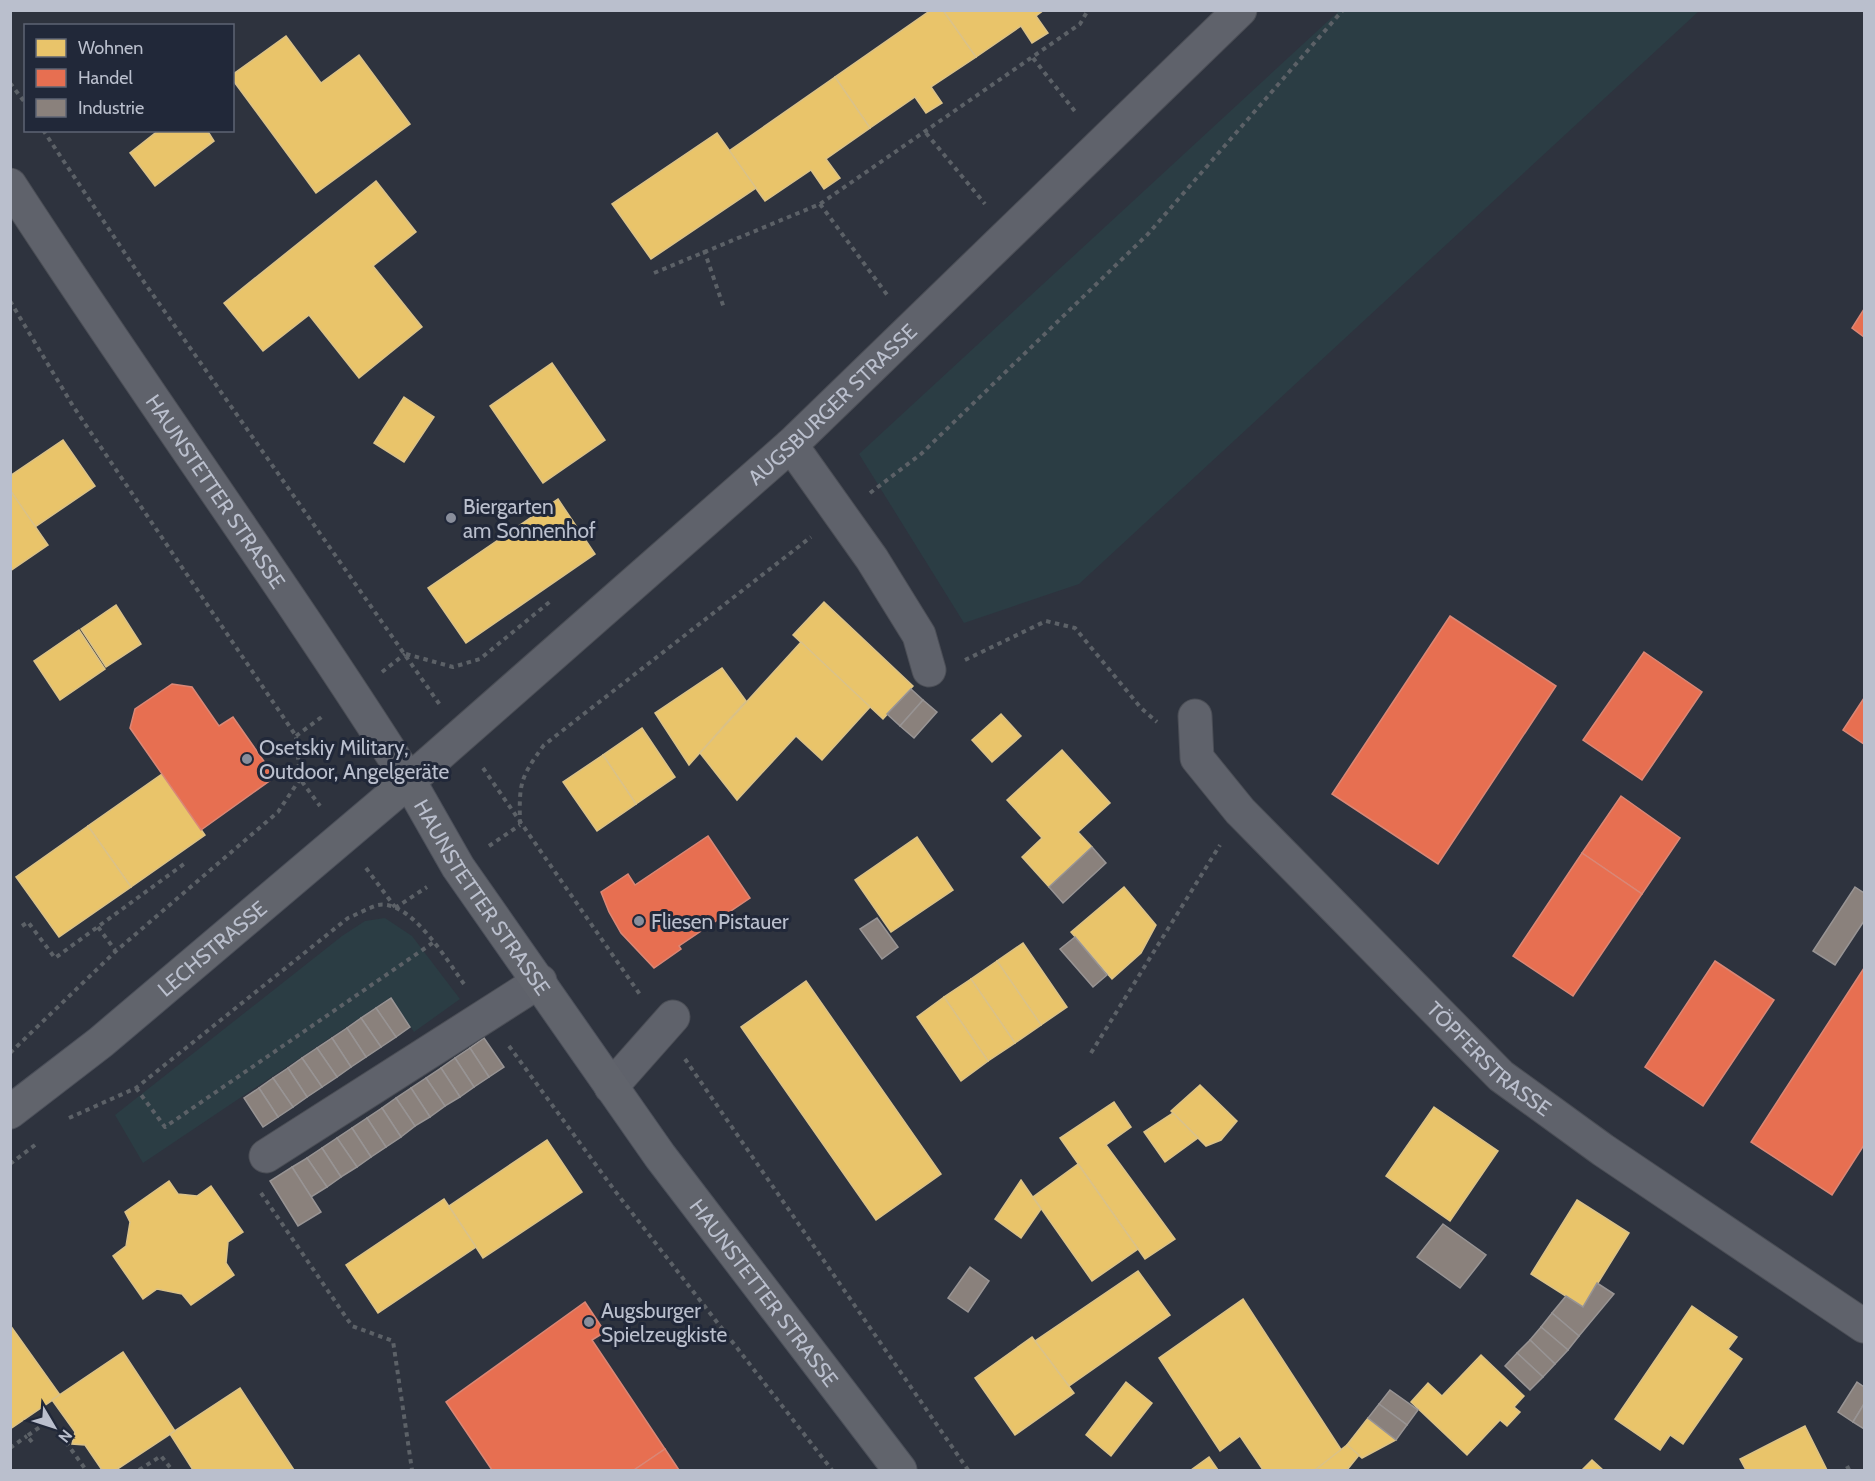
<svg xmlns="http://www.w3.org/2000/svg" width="1875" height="1481" viewBox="0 0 1875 1481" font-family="Cabin,sans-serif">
<rect width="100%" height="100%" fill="#2e333e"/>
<!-- green -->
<g fill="#2b3d44">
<path d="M 1340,10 L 1699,11 L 1079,584 L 964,623 L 859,454 Z"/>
<path d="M 385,918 L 412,936 L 460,999 L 414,1032 L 391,997 L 143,1163 L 115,1115 L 342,936 L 365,921 Z"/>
</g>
<!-- homes -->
<g fill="#e9c46a" stroke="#dbc288" stroke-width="1.5">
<path d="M 931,10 L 943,10 L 976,57 L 931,87 L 942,103 L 926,113 L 915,97 L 870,128 L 835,77 Z"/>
<path d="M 943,10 L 1044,10 L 1036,16 L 1048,33 L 1032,43 L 1021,26 L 976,57 Z"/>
<path d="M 286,36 L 321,83 L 359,55 L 410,124 L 316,193 L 232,79 L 232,75 Z"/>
<path d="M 835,77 L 870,128 L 826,159 L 840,178 L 824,189 L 811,170 L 765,201 L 729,151 Z"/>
<path d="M 159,130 L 207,130 L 214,141 L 155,186 L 130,153 Z"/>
<path d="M 717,133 L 756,188 L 651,259 L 612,204 Z"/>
<path d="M 376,181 L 416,232 L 373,266 L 422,327 L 359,378 L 309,315 L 263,351 L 224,303 Z"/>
<path d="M 552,363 L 605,440 L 543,483 L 490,406 Z"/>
<path d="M 404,397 L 434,417 L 404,462 L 374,443 Z"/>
<path d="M 63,440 L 95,486 L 35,527 L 10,490 L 10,476 Z"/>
<path d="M 10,490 L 48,545 L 10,571 Z"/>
<path d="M 558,499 L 595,554 L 466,643 L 428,588 Z"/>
<path d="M 824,602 L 913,686 L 883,719 L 793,635 Z"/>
<path d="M 116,605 L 141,644 L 106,667 L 81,629 Z"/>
<path d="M 79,630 L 105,669 L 60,700 L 34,661 Z"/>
<path d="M 801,642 L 870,707 L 822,760 L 796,736 L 737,800 L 700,753 Z"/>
<path d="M 722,668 L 746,701 L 689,765 L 655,713 Z"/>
<path d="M 1001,714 L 1021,736 L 992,762 L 972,740 Z"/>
<path d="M 642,728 L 675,777 L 636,804 L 603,755 Z"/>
<path d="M 1062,750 L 1110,803 L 1078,832 L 1092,847 L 1049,887 L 1022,857 L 1042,838 L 1007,800 Z"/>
<path d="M 603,755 L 636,804 L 597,831 L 563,782 Z"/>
<path d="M 162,774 L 205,835 L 131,887 L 88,826 Z"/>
<path d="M 88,826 L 131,887 L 59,937 L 16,877 Z"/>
<path d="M 917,837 L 953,890 L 891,932 L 855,880 Z"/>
<path d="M 1124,887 L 1156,925 L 1141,953 L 1112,979 L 1071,932 Z"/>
<path d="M 1023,943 L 1067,1007 L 1041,1025 L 997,961 Z"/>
<path d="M 997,961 L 1041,1025 L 1015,1043 L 971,979 Z"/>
<path d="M 971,979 L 1015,1043 L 988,1061 L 944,997 Z"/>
<path d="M 806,981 L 941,1174 L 876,1220 L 741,1027 Z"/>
<path d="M 944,997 L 988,1061 L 961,1081 L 917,1017 Z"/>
<path d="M 1200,1085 L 1237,1121 L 1221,1140 L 1206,1146 L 1171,1111 Z"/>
<path d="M 1114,1102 L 1131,1127 L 1106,1145 L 1175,1239 L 1145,1259 L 1060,1138 Z"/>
<path d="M 1434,1107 L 1498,1151 L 1450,1221 L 1386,1176 Z"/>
<path d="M 1173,1113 L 1198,1138 L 1165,1162 L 1144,1132 Z"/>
<path d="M 547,1140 L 582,1192 L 483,1258 L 449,1206 Z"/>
<path d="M 1078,1164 L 1138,1249 L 1092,1281 L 1033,1197 Z"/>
<path d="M 1021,1180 L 1041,1209 L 1021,1238 L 995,1219 Z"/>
<path d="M 169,1181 L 178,1194 L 197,1196 L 211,1186 L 243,1232 L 228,1242 L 226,1263 L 234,1275 L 191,1305 L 182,1294 L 157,1289 L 143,1299 L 113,1256 L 126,1246 L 130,1222 L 125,1212 Z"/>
<path d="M 444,1199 L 476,1247 L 378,1313 L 346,1265 Z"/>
<path d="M 1577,1200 L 1629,1233 L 1583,1307 L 1531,1274 Z"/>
<path d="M 1138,1271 L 1170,1315 L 1069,1386 L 1035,1341 Z"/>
<path d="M 1243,1299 L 1342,1451 L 1315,1470 L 1263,1470 L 1240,1436 L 1220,1451 L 1159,1358 Z"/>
<path d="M 1692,1306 L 1737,1337 L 1728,1349 L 1742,1359 L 1683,1444 L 1670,1435 L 1660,1450 L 1615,1419 Z"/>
<path d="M 10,1325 L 60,1395 L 10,1429 Z"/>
<path d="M 1032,1337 L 1074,1393 L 1015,1435 L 975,1378 Z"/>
<path d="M 123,1352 L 175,1431 L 116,1470 L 102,1470 L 85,1445 L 72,1444 L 75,1432 L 52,1400 Z"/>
<path d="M 1481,1355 L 1524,1396 L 1514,1407 L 1520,1412 L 1507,1426 L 1500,1420 L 1467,1455 L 1411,1402 L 1428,1383 L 1442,1396 Z"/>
<path d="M 1126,1382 L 1152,1403 L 1111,1456 L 1086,1435 Z"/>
<path d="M 240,1388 L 294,1470 L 193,1470 L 170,1434 Z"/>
<path d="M 1368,1418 L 1396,1440 L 1362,1458 L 1347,1445 Z"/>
<path d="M 1805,1426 L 1827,1470 L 1746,1470 L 1740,1459 Z"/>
<path d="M 1347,1445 L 1359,1455 L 1347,1470 L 1315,1470 Z"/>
<path d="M 1209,1457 L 1218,1470 L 1191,1470 Z"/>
<path d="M 1592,1460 L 1603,1470 L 1582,1470 Z"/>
</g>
<!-- shops -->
<g fill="#e76f51" stroke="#da8776" stroke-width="1.5">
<path d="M 1864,309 L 1864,337 L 1852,328 Z"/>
<path d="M 1450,616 L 1556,686 L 1438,864 L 1332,794 Z"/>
<path d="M 1644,652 L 1702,692 L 1642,780 L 1583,740 Z"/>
<path d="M 172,684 L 192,687 L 219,726 L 233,717 L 275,777 L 201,830 L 130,728 L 135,709 Z"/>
<path d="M 1864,698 L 1864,744 L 1843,730 Z"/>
<path d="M 1621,796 L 1680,838 L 1642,894 L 1582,853 Z"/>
<path d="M 708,836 L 750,898 L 679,946 L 681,949 L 654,968 L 621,933 L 609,912 L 601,892 L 628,874 L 635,885 Z"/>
<path d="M 1582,853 L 1642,894 L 1573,996 L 1513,956 Z"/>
<path d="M 1715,961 L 1774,1000 L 1703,1106 L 1645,1067 Z"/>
<path d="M 1864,968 L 1864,1145 L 1832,1195 L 1751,1142 Z"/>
<path d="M 585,1302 L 605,1332 L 592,1340 L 665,1449 L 634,1470 L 492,1470 L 446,1402 Z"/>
<path d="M 665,1449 L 679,1470 L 634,1470 Z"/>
</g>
<!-- industry -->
<g fill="#8a817c" stroke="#989494" stroke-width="1.5">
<path d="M 911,689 L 923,700 L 900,726 L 887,714 Z"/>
<path d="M 923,700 L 937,712 L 914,738 L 900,726 Z"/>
<path d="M 1092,847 L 1106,863 L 1063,903 L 1049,887 Z"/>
<path d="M 1855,887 L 1864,893 L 1864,921 L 1835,965 L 1813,951 Z"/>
<path d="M 877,918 L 898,947 L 882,959 L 860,929 Z"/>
<path d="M 1075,937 L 1107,975 L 1093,987 L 1060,949 Z"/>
<path d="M 391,998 L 410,1027 L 396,1037 L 376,1008 Z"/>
<path d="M 376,1008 L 396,1037 L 381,1047 L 361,1018 Z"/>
<path d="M 361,1018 L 381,1047 L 366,1057 L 347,1028 Z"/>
<path d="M 347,1028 L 366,1057 L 351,1067 L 332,1038 Z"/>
<path d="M 332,1038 L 351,1067 L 337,1077 L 317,1048 Z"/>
<path d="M 484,1038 L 504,1067 L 489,1077 L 470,1048 Z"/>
<path d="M 317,1048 L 337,1077 L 322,1087 L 302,1058 Z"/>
<path d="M 470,1048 L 489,1077 L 474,1087 L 455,1058 Z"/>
<path d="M 302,1058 L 322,1087 L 307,1097 L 288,1068 Z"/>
<path d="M 455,1058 L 474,1087 L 460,1097 L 441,1068 Z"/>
<path d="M 288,1068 L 307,1097 L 293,1107 L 273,1078 Z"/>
<path d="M 441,1068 L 460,1097 L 445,1106 L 426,1078 Z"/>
<path d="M 273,1078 L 293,1107 L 278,1117 L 259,1088 Z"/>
<path d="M 426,1078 L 445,1106 L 430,1117 L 411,1088 Z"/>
<path d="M 259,1088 L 278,1117 L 263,1127 L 244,1098 Z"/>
<path d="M 411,1088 L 430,1117 L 415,1126 L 396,1098 Z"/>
<path d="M 396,1098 L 415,1126 L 401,1137 L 382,1108 Z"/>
<path d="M 382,1108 L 401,1137 L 386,1147 L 367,1118 Z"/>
<path d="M 367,1118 L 386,1147 L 371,1157 L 352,1128 Z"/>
<path d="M 352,1128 L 371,1157 L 357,1167 L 337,1138 Z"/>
<path d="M 337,1138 L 357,1167 L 341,1177 L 322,1148 Z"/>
<path d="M 322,1148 L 341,1177 L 327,1187 L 307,1158 Z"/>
<path d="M 307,1158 L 327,1187 L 311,1197 L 292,1167 Z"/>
<path d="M 292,1167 L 321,1212 L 298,1226 L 270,1181 Z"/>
<path d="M 1443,1224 L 1486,1255 L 1460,1288 L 1417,1257 Z"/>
<path d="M 970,1267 L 989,1281 L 968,1312 L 948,1298 Z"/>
<path d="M 1597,1283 L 1614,1294 L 1579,1336 L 1552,1313 L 1566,1296 L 1583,1307 Z"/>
<path d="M 1552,1313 L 1579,1336 L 1568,1350 L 1541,1327 Z"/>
<path d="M 1541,1327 L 1568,1350 L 1555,1364 L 1530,1340 Z"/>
<path d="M 1530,1340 L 1555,1364 L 1543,1377 L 1517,1353 Z"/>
<path d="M 1517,1353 L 1543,1377 L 1530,1390 L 1505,1366 Z"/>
<path d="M 1857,1382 L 1864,1387 L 1864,1404 L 1853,1422 L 1838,1412 Z"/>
<path d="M 1390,1390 L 1418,1410 L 1407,1425 L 1379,1404 Z"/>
<path d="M 1379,1404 L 1407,1425 L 1396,1440 L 1368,1418 Z"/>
<path d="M 1864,1404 L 1864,1429 L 1853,1422 Z"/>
</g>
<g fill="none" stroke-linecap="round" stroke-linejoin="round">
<!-- minor casing -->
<g stroke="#4b4e56" stroke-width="35">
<g id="minor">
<path id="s1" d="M 10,185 C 140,386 281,579 409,781 L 791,445 L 1240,10"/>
<path d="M 791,445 L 872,559 L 919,635 L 929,670"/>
<path id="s2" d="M 1195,716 L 1197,758 L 1240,811 L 1501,1076 L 1603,1150 L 1864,1326"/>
<path d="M 611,1087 L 673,1017"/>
<path d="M 266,1156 L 540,981"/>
</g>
</g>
<!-- major casing -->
<g stroke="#4c505a" stroke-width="35">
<g id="major">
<path id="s3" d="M 10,1112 L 101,1042 L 409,781 L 458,867 L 660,1156 L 900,1470"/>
</g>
</g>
<!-- path -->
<g stroke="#5c6167" stroke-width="4" stroke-dasharray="4.5 4.5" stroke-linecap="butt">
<path d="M 1033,58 L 1077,114"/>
<path d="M 10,83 L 26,104"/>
<path d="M 43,130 L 144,282 L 440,705"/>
<path d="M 926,133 L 985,204"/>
<path d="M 820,204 L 888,296"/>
<path d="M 704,250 L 724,308"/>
<path d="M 654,273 L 820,204 L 1080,24 L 1088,10"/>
<path d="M 10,301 L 73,406 L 296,736 L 300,779 L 320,806"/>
<path d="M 870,493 L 921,454 L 1148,234 L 1343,10"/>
<path d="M 406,654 L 453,667 L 480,659 L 552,600"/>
<path d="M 965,660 L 1046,621 L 1075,628 L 1141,708 L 1157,722"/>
<path d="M 382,672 L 405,654"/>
<path d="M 296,736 L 323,716"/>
<path d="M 483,768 L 641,996"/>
<path d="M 520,824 C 519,783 520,778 544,745 L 811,537"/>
<path d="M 489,846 L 520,825"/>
<path d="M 366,868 L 395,907"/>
<path d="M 395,908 L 427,887"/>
<path d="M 22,926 L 28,922 L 55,958 L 184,864"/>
<path d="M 98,927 L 115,950"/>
<path d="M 509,1046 L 615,1191 L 832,1470"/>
<path d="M 10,1053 L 116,951 L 278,812 L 300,779"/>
<path d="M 1091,1053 L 1220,845"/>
<path d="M 685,1059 L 968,1470"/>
<path d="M 136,1088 L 165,1127 L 434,942"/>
<path d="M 69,1118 L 136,1088 L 348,918 C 358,914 368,908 378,905 C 411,899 448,962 464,984"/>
<path d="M 10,1164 L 35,1145"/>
<path d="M 261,1193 L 352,1326 L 393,1341 L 412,1470"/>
<path d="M 32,1442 L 27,1436 L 50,1420 L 86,1470"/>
<path d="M 10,1448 L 27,1436"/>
<path d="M 1847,1466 L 1849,1470"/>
<path d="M 139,1470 L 161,1456 L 172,1470"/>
</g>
<!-- minor -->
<use href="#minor" stroke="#5f626b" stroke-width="33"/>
<!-- major -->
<use href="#major" stroke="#61646c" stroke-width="33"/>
</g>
<!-- markers -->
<g fill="#898e9b" stroke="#212839" stroke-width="2">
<circle cx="451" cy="518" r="6"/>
<circle cx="247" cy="759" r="6"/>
<circle cx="639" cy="921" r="6"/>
<circle cx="589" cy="1322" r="6"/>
</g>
<g text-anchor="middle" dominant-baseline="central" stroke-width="6" stroke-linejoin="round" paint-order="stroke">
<!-- street labels -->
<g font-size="21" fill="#babfcd" stroke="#212839">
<text stroke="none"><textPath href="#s1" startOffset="1284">AUGSBURGER STRASSE</textPath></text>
<text stroke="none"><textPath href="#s1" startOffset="369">HAUNSTETTER STRASSE</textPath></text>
<text stroke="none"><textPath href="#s3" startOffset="656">HAUNSTETTER STRASSE</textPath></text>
<text stroke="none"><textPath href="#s3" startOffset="260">LECHSTRASSE</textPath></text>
<text stroke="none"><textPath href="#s2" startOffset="462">TÖPFERSTRASSE</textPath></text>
<text stroke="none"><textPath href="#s3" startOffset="1142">HAUNSTETTER STRASSE</textPath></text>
</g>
<!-- poi labels -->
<g font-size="21" fill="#babfcd" stroke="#212839" text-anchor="start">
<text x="463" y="506">Biergarten<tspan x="463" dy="24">am Sonnenhof</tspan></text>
<text x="259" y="747">Osetskiy Military,<tspan x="259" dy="24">Outdoor, Angelgeräte</tspan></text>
<text x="651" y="921">Fliesen Pistauer</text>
<text x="601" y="1310">Augsburger<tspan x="601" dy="24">Spielzeugkiste</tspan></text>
</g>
</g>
<!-- border -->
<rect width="1875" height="1481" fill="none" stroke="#babfcd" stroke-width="24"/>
<!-- legend -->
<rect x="24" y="24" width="210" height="108" fill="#212839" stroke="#5e6474" stroke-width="1.5"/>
<rect x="36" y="39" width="30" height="18" fill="#e9c46a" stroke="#5e6474" stroke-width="1.5"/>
<text x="78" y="54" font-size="18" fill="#babfcd">Wohnen</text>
<rect x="36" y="69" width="30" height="18" fill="#e76f51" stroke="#5e6474" stroke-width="1.5"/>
<text x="78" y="84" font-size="18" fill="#babfcd">Handel</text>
<rect x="36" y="99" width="30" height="18" fill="#8a817c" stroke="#5e6474" stroke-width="1.5"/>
<text x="78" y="114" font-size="18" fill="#babfcd">Industrie</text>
<!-- north arrow -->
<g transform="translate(54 1427) rotate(129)" stroke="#212839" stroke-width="4.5" paint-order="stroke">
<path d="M0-4.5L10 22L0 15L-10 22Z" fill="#babfcd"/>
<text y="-9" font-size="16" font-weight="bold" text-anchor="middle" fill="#babfcd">N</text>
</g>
</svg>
